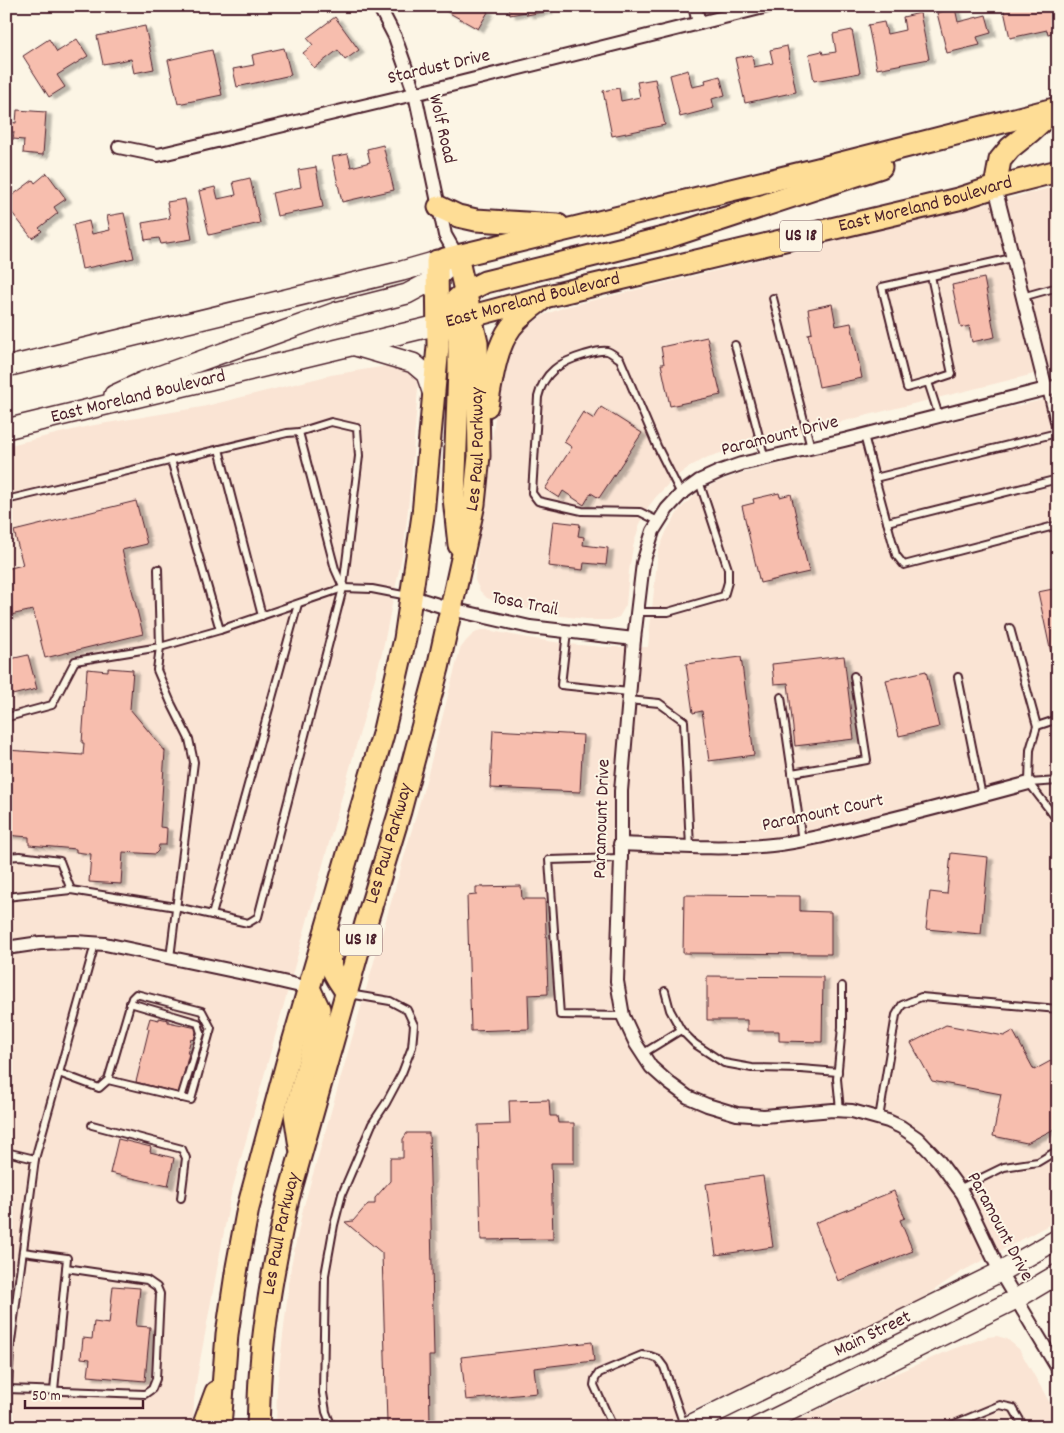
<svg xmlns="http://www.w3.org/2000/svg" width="1064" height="1433" viewBox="0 0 1064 1433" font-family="Dekko,sans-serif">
<defs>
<filter id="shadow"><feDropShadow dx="5.5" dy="3" stdDeviation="1" flood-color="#0004"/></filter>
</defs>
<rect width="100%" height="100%" fill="#fcf5e5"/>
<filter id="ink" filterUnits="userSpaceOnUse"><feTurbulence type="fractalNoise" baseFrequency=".02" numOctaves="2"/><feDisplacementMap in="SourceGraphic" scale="10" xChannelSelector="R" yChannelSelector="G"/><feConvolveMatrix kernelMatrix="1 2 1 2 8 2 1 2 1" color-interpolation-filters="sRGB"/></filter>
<g filter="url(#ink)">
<!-- built -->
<g fill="#fae4d4">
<path d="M 1058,186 L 1058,368 L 743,446 L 708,457 L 689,467 L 673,479 L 656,497 L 648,507 L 639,526 L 633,547 L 629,571 L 626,605 L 619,617 L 610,620 L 595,620 L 561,616 L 500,603 L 487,598 L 480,591 L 475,580 L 476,564 L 498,394 L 507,354 L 516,339 L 529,325 L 544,315 L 565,307 L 723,269 Z"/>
<path d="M 393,365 L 410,371 L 416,378 L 418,388 L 411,480 L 404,546 L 382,653 L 231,1194 L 197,1377 L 194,1401 L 193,1427 L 6,1427 L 6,446 L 89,426 L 202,407 L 331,375 Z"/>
<path d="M 1058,396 L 1058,1220 L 959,1273 L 924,1297 L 881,1323 L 656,1427 L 276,1427 L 277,1388 L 291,1266 L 303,1209 L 427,777 L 460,649 L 466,641 L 472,635 L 480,630 L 487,630 L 528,638 L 568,644 L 604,647 L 648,647 L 658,552 L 667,530 L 680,509 L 697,493 L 715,483 L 739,474 Z"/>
<path d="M 997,1336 L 1007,1339 L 1019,1349 L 1058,1417 L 1058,1427 L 784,1427 L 878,1381 L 953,1349 L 987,1337 Z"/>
</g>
<!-- building -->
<g fill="#f7beae" stroke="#4a1f2b" filter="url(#shadow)">
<path d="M 437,6 L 478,6 L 488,12 L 478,29 Z"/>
<path d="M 509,6 L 546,6 L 547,11 L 527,15 L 526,12 L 510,15 Z"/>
<path d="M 1003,6 L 1057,6 L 1058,31 L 1048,34 L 1047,30 L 1010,38 Z"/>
<path d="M 955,8 L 958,22 L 986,15 L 991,33 L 977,37 L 980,45 L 947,53 L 937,13 Z"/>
<path d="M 920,13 L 929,59 L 877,69 L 868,25 L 884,22 L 887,34 L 905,30 L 903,17 Z"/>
<path d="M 335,17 L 359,50 L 345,60 L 338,50 L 314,68 L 303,53 L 313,45 L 307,38 Z"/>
<path d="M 145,26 L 154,69 L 134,73 L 131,59 L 103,64 L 97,36 Z"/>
<path d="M 852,30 L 860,73 L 814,81 L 809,54 L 822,51 L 823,54 L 836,52 L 833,34 Z"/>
<path d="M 49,39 L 57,52 L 77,39 L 88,56 L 57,75 L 65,87 L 49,97 L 23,56 Z"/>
<path d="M 787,46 L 796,92 L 745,103 L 735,58 L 752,55 L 754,67 L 773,63 L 770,50 Z"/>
<path d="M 284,48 L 291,75 L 237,87 L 233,69 L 254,65 L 252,55 Z"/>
<path d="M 212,50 L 222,95 L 178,104 L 168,60 Z"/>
<path d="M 688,70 L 692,87 L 706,84 L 705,80 L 720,76 L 725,95 L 712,99 L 714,108 L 680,117 L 670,75 Z"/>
<path d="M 655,79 L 665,125 L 612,136 L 603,91 L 619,88 L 621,101 L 640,97 L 637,82 Z"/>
<path d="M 17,110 L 46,112 L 43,155 L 23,153 L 24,140 L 13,139 L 14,132 L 9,132 L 10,122 L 16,123 Z"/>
<path d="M 383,145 L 394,190 L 342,202 L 332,157 L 348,154 L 351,167 L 370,162 L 367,149 Z"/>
<path d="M 316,167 L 323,207 L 277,216 L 272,193 L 301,187 L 298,170 Z"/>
<path d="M 47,173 L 66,199 L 54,207 L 58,213 L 39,228 L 42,231 L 32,238 L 6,205 L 6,200 L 33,180 L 35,183 Z"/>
<path d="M 250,178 L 260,223 L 209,235 L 199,191 L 215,187 L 218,199 L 236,195 L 233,182 Z"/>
<path d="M 185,199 L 192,239 L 161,244 L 159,238 L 145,240 L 142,223 L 170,218 L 167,202 Z"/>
<path d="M 124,213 L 134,258 L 82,269 L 73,225 L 89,221 L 92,234 L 110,230 L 107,216 Z"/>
<path d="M 984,278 L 995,337 L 972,342 L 969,326 L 961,328 L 952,285 Z"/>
<path d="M 832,304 L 836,326 L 851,323 L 862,378 L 819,387 L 808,334 L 812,333 L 808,309 Z"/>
<path d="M 707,337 L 716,378 L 717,378 L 721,395 L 670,406 L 661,364 L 664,364 L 661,347 Z"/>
<path d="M 601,407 L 642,433 L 599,498 L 591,493 L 584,505 L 563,491 L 559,498 L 545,489 L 572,447 L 564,442 L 583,412 L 594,419 Z"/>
<path d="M 779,493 L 780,497 L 791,494 L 809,572 L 760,583 L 742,506 L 754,503 L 753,499 Z"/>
<path d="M 136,501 L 147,544 L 122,550 L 143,634 L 45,658 L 33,610 L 6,616 L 6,569 L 23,565 L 14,531 Z"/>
<path d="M 553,521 L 580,524 L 578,536 L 584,537 L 583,545 L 608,548 L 606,565 L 584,563 L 583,570 L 548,566 Z"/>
<path d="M 1058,588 L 1058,671 L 1055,672 L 1038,592 Z"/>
<path d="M 28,655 L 37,689 L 12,695 L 6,673 L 6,660 Z"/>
<path d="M 844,656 L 854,739 L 795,746 L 788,683 L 774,684 L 772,664 Z"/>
<path d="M 741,657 L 754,755 L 709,761 L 702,711 L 693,713 L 686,664 Z"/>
<path d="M 108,668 L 133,670 L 130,709 L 165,751 L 160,827 L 167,828 L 166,845 L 159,845 L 158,851 L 155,854 L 123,852 L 121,884 L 89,882 L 91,854 L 76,852 L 76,849 L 29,845 L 29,837 L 6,835 L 6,750 L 83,755 L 84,743 L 82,743 L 87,669 L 108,671 Z"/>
<path d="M 926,671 L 939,727 L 899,736 L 886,680 Z"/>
<path d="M 493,730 L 583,735 L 580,792 L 490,788 Z"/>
<path d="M 951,853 L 988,857 L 981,934 L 926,929 L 930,892 L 947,894 Z"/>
<path d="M 521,886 L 522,899 L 545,899 L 548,994 L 528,995 L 529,1029 L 471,1031 L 467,896 L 476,895 L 476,887 Z"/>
<path d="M 684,895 L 800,896 L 800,911 L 831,912 L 831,954 L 683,953 Z"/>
<path d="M 707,976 L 823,977 L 822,1042 L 779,1041 L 779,1031 L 747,1031 L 747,1020 L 707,1020 Z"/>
<path d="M 150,1018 L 159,1020 L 159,1018 L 168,1020 L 168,1022 L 197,1028 L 194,1040 L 191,1039 L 187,1053 L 189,1053 L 179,1093 L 136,1082 L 149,1029 L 147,1028 Z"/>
<path d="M 946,1025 L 1004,1036 L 1013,1031 L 1034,1070 L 1058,1057 L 1058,1127 L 1027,1143 L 993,1136 L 1001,1094 L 932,1081 L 911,1043 Z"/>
<path d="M 549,1100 L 550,1116 L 557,1116 L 558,1123 L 574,1123 L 574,1163 L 551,1163 L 553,1239 L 481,1240 L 478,1125 L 510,1124 L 509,1101 Z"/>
<path d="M 407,1133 L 429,1133 L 434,1356 L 429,1356 L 430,1427 L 391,1427 L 387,1423 L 382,1253 L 345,1222 L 353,1221 L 368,1204 L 375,1204 L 375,1198 L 390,1181 L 390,1158 L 403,1158 L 403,1139 Z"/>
<path d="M 118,1139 L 151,1147 L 150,1152 L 174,1158 L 168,1186 L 110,1173 Z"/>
<path d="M 763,1176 L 773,1247 L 716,1255 L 706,1184 Z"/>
<path d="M 894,1191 L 905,1218 L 900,1220 L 913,1251 L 838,1281 L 815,1223 Z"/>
<path d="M 113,1286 L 140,1288 L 136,1326 L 150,1327 L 145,1381 L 88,1376 L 90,1359 L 81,1358 L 83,1338 L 92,1339 L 94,1322 L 109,1324 Z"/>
<path d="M 592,1342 L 594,1361 L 534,1368 L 537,1393 L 466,1400 L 461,1357 Z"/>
</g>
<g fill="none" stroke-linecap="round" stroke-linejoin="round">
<!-- lane casing -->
<g stroke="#4a1f2b" stroke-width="10">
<g id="lane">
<path d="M 1022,297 L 1058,287"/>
<path d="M 773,298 L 811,448"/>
<path d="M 735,345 L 765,459"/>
<path d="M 928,382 L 952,374 L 931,276"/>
<path d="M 1046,389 L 1057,433 L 875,478 L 896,555 L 904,565 L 1058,525"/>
<path d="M 939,416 L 928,382 L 907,388 L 882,287 L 1012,258"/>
<path d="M 299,432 L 335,569 L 343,587"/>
<path d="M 864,435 L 875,478"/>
<path d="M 219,449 L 262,616"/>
<path d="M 171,460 L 220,630"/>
<path d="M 6,500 L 287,433 L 299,432 L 331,422 L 357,428 L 359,456 L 343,588 L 258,917 L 248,923 L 176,907 L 71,890 L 6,897"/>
<path d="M 658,521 L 640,512 L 582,511 L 538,501 L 532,493 L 538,397 C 544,372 560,362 584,355 C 591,353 599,350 607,351 C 611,352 616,357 620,359 L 657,446 L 681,494"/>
<path d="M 887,522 L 1058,479"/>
<path d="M 638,612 L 668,612 L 724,596 L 728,582 L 728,569 L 699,481"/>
<path d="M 1010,628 L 1037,726 L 1030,750 L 1029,783 L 1058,821"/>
<path d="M 567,632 L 561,685 L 629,692"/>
<path d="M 958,677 L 982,796"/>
<path d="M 781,697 L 802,841"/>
<path d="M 628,700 L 659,703 L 684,721 L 690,847"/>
<path d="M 6,717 L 8,717 L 52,705 L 75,661 L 160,647 L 158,569"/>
<path d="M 1037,726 L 1058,719"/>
<path d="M 792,773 L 867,760 L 854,676"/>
<path d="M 1029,783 L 1058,781"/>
<path d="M 6,857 L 20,856 L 60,861 L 71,890"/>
<path d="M 621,858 L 549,860 L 560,1015 L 623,1016"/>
<path d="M 212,915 L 298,604"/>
<path d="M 170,958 L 194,762 L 189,739 L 171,703 L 157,670 L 160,647 L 220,630 L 343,588 L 372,589 L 408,596"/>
<path d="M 665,991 L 670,1010 L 681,1030 L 695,1044 L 724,1063 L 752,1068 L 801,1069 L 838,1072"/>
<path d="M 130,1003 L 198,1023 L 201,1033 L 181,1098"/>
<path d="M 642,1054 L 681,1030"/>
<path d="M 59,1073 L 99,1088 L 108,1080 L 132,998 L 136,994 L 202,1011 L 211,1028 L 191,1100 L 108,1080"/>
<path d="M 840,1110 L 837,1079 L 842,1027 L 842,986"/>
<path d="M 879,1118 L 896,1015 L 902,1005 L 921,997 L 1058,1009"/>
<path d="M 92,1125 L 182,1149 L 186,1158 L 181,1198"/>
<path d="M 6,1152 L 35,1159 L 95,944"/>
<path d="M 959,1189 L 1004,1167 L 1038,1162 L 1058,1150"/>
<path d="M 23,1252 L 67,1258 L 54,1390"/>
<path d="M 8,1389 L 145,1394 L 152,1389 L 156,1379 L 160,1294 L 157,1287 L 147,1280 L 66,1268"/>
<path d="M 6,1427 L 10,1349 L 35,1159"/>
<path d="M 332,1427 L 326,1412 L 323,1393 L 325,1275 L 334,1225 L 342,1194 L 372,1124 L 386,1103 L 402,1073 L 412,1047 L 414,1025 L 407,1010 L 390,1001 L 349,994"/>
<path d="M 613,1427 L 594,1385 L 595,1379 L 599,1373 L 642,1355 L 650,1356 L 658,1359 L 664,1367 L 684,1425"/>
<path d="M 947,1427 L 1000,1405 L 1013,1408 L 1024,1427"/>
</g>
</g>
<!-- street casing -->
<g stroke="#4a1f2b" stroke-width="16">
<g id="street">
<path d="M 379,6 L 395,37 L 415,94 L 445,235 L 457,256"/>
<path d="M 695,6 L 699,23"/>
<path d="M 119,147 L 158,155 L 439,88 L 768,6"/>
<path d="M 995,187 L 1046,389"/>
<path d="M 1058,386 L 844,440 L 741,464 L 721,471 L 699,481 L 681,494 L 667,509 L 653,531 L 643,563 L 634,639 L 621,791 L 621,858 L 617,981 L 623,1016 L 636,1044 L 651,1067 L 669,1083 L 688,1097 L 707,1105 L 737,1114 L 764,1116 L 833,1110 L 852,1111 L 888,1121 L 901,1127 L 917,1138 L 938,1160 L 963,1194 L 1000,1272 L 1058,1369"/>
<path d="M 412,597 L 451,609 L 530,627 L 634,639"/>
<path d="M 620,844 C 671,846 721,850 772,845 C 809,841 846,830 883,821 C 932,809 981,796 1029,783"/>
<path d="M 6,948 L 40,943 L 75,942 L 105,944 L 253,975 L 309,988"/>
</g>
</g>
<!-- secondary casing -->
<g stroke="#4a1f2b" stroke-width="22">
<g id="secondary">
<path d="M 355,346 L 413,363 L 426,374 L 433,394"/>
<path d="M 6,367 L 402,271 L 437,261"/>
<path d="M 114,395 L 142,382 L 336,312 L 407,294 L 437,278 L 446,269"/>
<path id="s1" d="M 6,429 L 438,325"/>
<path d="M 686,1427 L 1000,1272 L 1058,1239"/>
<path d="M 757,1427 L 1016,1299 L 1058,1274"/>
</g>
</g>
<!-- primary casing -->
<g stroke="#4a1f2b" stroke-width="25">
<g id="primary">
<path d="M 995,187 L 1000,160 L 1010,148 L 1031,131 L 1053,111"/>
<path d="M 439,207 L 458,216 L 476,220 L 558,225"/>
<path d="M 445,259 L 818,169 L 1058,108"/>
<path d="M 456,300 L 465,292 L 485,282 L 668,237 L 881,167"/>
<path d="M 455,306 L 459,340 L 459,370 L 454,498 L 459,545"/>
<path id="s2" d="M 438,325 L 544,297 L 958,199 L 995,187 L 1058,171"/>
<path d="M 487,406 C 492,380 495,349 511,327 C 519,317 529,309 540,301"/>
<path d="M 332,939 C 327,967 332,970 347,993"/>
<path d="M 300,1147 L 295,1114 L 319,1024 L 319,1009 L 309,988"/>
<path d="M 203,1427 L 216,1392"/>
<path d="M 220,1427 L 227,1334 L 237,1267 L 248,1208 L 287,1063 L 383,734 L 405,639 L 423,515 L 438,346 L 437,261"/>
<path id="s3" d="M 258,1427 C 259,1406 259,1386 261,1366 C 265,1310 276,1254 288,1199 L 366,923 L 400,811 L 438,668 L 474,504 L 479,456 L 477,343 L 457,256"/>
</g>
</g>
<!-- lane -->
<use href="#lane" stroke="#fcf5e5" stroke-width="6"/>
<!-- street -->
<use href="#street" stroke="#fcf5e5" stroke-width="12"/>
<!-- secondary -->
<use href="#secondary" stroke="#fcf5e5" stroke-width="19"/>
<!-- primary -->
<use href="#primary" stroke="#fedd96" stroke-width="21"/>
</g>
</g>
<g text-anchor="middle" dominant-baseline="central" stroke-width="4" stroke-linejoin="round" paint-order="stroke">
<!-- shield labels -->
<g fill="#fcf5e5" stroke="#7f5f63" stroke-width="1">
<rect x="780" y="220.5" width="42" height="31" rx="4"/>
<rect x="340" y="924.5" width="42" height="31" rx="4"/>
</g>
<g font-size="18" font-weight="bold" fill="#4a1f2b">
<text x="801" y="236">US 18</text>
<text x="361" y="940">US 18</text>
</g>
<!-- street labels -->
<g font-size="19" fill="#4a1f2b" stroke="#fcf5e5">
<text transform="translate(439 68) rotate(-13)">Stardust Drive</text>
<text transform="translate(441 129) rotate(77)">Wolf Road</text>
<text stroke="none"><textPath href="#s2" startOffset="502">East Moreland Boulevard</textPath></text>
<text stroke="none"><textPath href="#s2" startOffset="98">East Moreland Boulevard</textPath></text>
<text stroke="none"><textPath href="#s1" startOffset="136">East Moreland Boulevard</textPath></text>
<text transform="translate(780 437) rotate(-14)">Paramount Drive</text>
<text stroke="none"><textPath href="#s3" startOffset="1005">Les Paul Parkway</textPath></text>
<text transform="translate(525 605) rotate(11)">Tosa Trail</text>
<text transform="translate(823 814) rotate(-12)">Paramount Court</text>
<text transform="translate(603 819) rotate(-88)">Paramount Drive</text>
<text stroke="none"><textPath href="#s3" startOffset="600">Les Paul Parkway</textPath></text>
<text transform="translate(999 1227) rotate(62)">Paramount Drive</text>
<text stroke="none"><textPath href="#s3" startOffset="195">Les Paul Parkway</textPath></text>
<text transform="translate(873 1335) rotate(-26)">Main Street</text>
</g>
</g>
<!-- margin -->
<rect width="1064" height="1433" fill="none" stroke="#fcf5e5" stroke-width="25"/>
<rect x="12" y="12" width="1039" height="1408" fill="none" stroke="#4a1f2b" stroke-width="2" filter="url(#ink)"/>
<!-- scale -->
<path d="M25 1400v8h118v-8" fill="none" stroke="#4a1f2b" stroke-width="2.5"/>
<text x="32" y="1400" font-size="15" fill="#4a1f2b" stroke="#fcf5e5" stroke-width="4" paint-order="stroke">50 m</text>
</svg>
